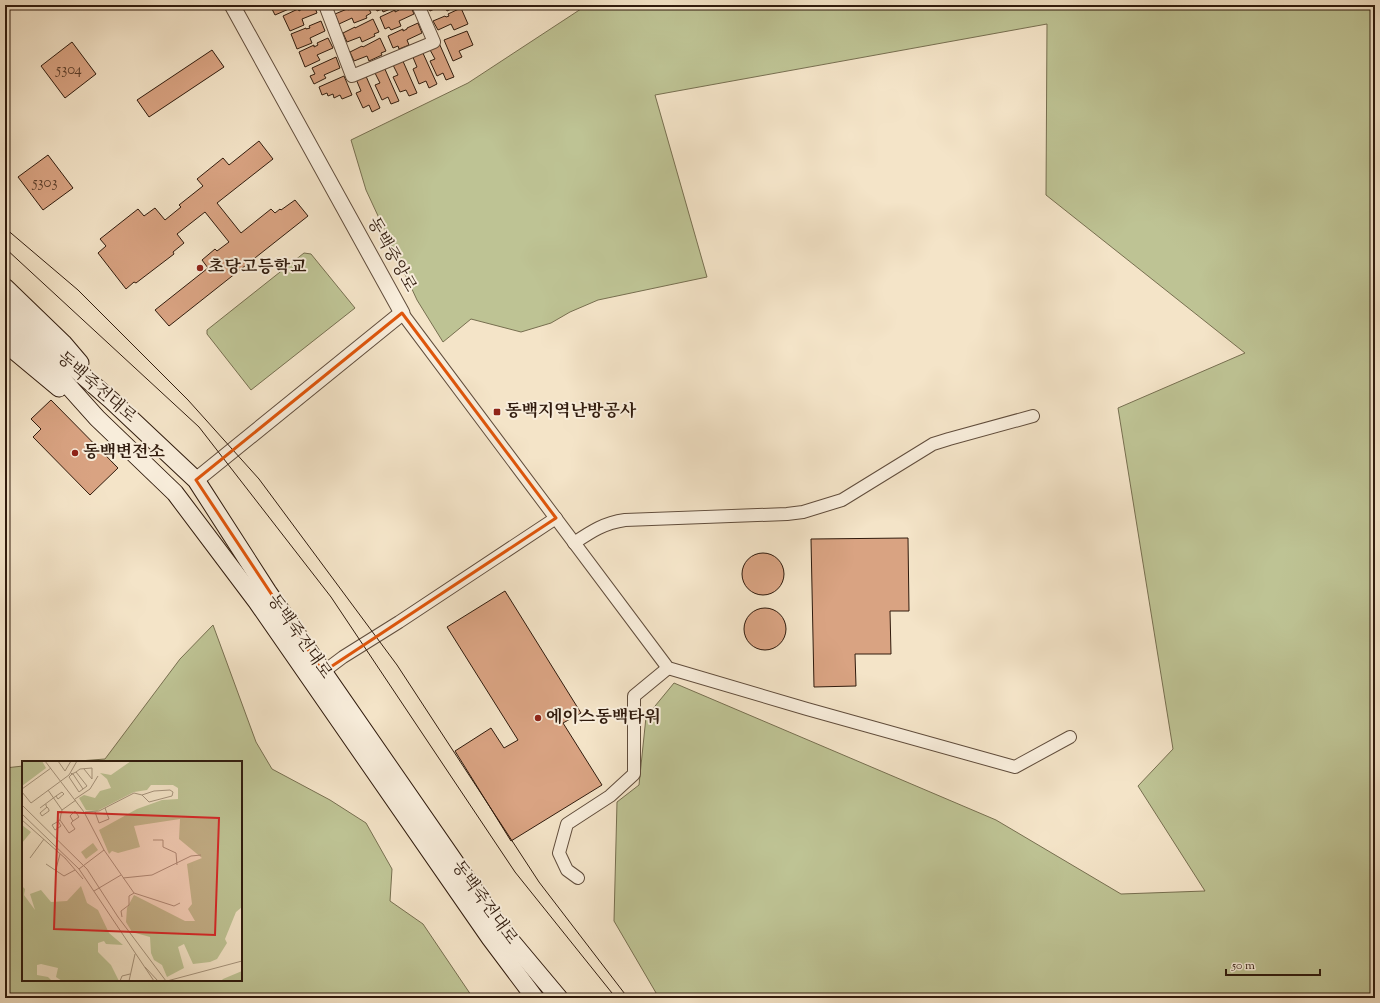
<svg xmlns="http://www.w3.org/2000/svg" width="1380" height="1003" viewBox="0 0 1380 1003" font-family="'Sorts Mill Goudy','Noto Serif KR',serif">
<rect width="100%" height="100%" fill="#f4e4c8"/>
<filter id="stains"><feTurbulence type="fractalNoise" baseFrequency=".005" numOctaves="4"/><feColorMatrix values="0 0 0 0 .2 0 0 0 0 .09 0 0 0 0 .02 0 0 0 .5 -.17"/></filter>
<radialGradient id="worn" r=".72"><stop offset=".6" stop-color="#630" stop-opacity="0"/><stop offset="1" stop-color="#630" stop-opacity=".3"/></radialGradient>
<!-- green -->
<g fill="#bec394" stroke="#776f50">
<path d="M 587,5 L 1375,5 L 1375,998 L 659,998 L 614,921 L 617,802 L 639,785 L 646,717 L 674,683 L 996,820 L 1121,894 L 1205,891 L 1138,786 L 1173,749 L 1118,408 L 1245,353 L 1046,195 L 1047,24 L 655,95 L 707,277 L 598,300 L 570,312 L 551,323 L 521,332 L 471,319 L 443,342 L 417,300 L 366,190 L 351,140 L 468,83 Z"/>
<path d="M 304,253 L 311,254 L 355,308 L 251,390 L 207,334 L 207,330 Z"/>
<path d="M 213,625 L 256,742 L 272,769 L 330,800 L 366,823 L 392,869 L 390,901 L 423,924 L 471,995 L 471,998 L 5,998 L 5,768 L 23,766 L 23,980 L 241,980 L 241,762 L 66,762 L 105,759 L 180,659 Z"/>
</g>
<!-- building -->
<g fill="#d9a382" stroke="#301b0d">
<path d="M 270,5 L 298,5 L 275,15 Z"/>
<path d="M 308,5 L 314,5 L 317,13 L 302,19 L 304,25 L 290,31 L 283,16 L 298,9 L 299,11 L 302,9 L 302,8 Z"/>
<path d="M 355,5 L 367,5 L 371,13 L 366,16 L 367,18 L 354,23 L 352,18 L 339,24 L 335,14 L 347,9 L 348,10 Z"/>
<path d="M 375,5 L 392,5 L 393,8 L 383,12 L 382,9 L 377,11 Z"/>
<path d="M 407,5 L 410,5 L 414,14 L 399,21 L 401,26 L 391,30 L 389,27 L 385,29 L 380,17 L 395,10 L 395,12 L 399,10 L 398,9 Z"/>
<path d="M 427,5 L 443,5 L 430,11 Z"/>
<path d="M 444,5 L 460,5 L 447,11 Z"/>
<path d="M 461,8 L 468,24 L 454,30 L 451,24 L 438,30 L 433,21 L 445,16 L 446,17 L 449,16 L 448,14 Z"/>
<path d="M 373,19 L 379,32 L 374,34 L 375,36 L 362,42 L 360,37 L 347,42 L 343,33 L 355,27 L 355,28 Z"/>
<path d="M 321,21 L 325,31 L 310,38 L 312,43 L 297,49 L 291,34 L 306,28 L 306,29 L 310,28 L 309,26 Z"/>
<path d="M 418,23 L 422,33 L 407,40 L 409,45 L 399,49 L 398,46 L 393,48 L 388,36 L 403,29 L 403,31 L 407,29 L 407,28 Z"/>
<path d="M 467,31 L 473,45 L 459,51 L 462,57 L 453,61 L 444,40 Z"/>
<path d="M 328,38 L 333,48 L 317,55 L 320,60 L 305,67 L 299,52 L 314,45 L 314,47 L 318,45 L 317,43 Z"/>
<path d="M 380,38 L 386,51 L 381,53 L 382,55 L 369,61 L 367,56 L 354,61 L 350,52 L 362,46 L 363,47 Z"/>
<path d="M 72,42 L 96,74 L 65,98 L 41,66 Z"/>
<path d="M 439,43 L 454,77 L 446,80 L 443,73 L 437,76 L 430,61 L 435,59 L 429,48 Z"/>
<path d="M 212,50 L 224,67 L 149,117 L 137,100 Z"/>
<path d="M 422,51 L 437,84 L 429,88 L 426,81 L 419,84 L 413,69 L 417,67 L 412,55 Z"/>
<path d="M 336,57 L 340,68 L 324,75 L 326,78 L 314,84 L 310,76 L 315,74 L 312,68 Z"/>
<path d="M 402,59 L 417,93 L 409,96 L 406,90 L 400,92 L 393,77 L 398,75 L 392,63 Z"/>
<path d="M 384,67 L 399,101 L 391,104 L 388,97 L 382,100 L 375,85 L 380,83 L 374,71 Z"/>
<path d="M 365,74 L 380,108 L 372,112 L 369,105 L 363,108 L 356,93 L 361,91 L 356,79 Z"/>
<path d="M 344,76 L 352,95 L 342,99 L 340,95 L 334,98 L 333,94 L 328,96 L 327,93 L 322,95 L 319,87 Z"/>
<path d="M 259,141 L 273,159 L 217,203 L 241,233 L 271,209 L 275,213 L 280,209 L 281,210 L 295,200 L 308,216 L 169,326 L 155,310 L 208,268 L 202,260 L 215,249 L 217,251 L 229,242 L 205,212 L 177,234 L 184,243 L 173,252 L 174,254 L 136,283 L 134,282 L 126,289 L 98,253 L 106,246 L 100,239 L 138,209 L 144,216 L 155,208 L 165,220 L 181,207 L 179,205 L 203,186 L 197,179 L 223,158 L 229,165 Z"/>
<path d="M 48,155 L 73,188 L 43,210 L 18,177 Z"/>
<path d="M 51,400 L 118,468 L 90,495 L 33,437 L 41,429 L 31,419 Z"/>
<path d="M 908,538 L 909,611 L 890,611 L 891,654 L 855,654 L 856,686 L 814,687 L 811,539 Z"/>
<circle cx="763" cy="574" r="21"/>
<path d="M 505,591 L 581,713 L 563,723 L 602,785 L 511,841 L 455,751 L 491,728 L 504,748 L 518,740 L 447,627 Z"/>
<circle cx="765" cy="629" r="21"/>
</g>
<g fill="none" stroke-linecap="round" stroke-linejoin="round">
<!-- minor casing -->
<g stroke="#614d3c" stroke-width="14">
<g id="minor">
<path d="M 325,5 L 352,76 L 434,42 L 418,5"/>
<path d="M 402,313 L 668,668 L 807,709 L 1015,767 L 1070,737"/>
<path d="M 574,543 C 592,531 604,523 625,520 L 787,514 L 803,512 L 842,500 L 933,444 L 949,439 L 1033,416"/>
<path d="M 323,672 L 343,657 L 399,622 L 556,518"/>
<path d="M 578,878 L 567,870 L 559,853 L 567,824 L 610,796 L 634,774 L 634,696 L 668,668"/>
</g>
</g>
<!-- tertiary casing -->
<g stroke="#614d3c" stroke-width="17">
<path id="tertiary" d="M 196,480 L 402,313 L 232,5"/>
</g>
<!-- secondary casing -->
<g stroke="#301b0d" stroke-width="19">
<g id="secondary">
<path d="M 5,287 L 63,343 L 80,363"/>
<path d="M 5,308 L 111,400 L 196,480 L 268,592 L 502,930 L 559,998"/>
<path d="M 5,325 L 46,361 L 97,418 L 175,493 L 257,602 L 490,938 L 535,998"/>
<path d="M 5,343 L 59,388"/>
</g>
</g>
<!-- minor -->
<use href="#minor" stroke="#f8eddb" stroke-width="12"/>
<!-- tertiary -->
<use href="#tertiary" stroke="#f8eddb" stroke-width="15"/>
<!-- secondary -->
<use href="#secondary" stroke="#f8eddb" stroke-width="17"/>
<!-- tram -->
<g stroke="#301b0d" stroke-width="1">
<path d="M 5,228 L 78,290 L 188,400 L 259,479 L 397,665 L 539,882 L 628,998"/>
<path d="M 5,248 L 199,427 L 331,597 L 515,872 L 616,998"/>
</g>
</g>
<!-- marked area -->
<path fill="none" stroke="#df560c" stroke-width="3" stroke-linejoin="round" d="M 402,313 L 556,518 L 323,672 L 196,480 Z"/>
<!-- markers -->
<g fill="#8f2418" stroke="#f8eddb" stroke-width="1.5">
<circle cx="200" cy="268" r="4"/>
<rect x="493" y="408" width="8" height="8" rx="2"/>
<circle cx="75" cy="453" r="4"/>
<circle cx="538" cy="718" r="4"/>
</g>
<g text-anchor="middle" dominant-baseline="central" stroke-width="4" stroke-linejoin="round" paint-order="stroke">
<!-- number labels -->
<g font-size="15" fill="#5a3d2a">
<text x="69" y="70">5304</text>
<text x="45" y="183">5303</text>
</g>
<!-- street labels -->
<g font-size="17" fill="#301b0d" stroke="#f8eddb">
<text transform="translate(391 255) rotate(61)">동백중앙로</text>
<text transform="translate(96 388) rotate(41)">동백죽전대로</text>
<text transform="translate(299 637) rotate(55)">동백죽전대로</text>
<text transform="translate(484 903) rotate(54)">동백죽전대로</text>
</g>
<!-- poi labels -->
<g font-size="17" font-weight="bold" fill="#301b0d" stroke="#f8eddb" text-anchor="start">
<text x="208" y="268">초당고등학교</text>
<text x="505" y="412">동백지역난방공사</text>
<text x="83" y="453">동백변전소</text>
<text x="546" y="718">에이스동백타워</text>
</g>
</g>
<!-- overview -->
<g transform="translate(22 761)">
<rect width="220" height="220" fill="#f4e4c8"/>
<path d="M 20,0 L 24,7 L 0,25 L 0,1 ZM 109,0 L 220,0 L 220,146 L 214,151 L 203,178 L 205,182 L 195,198 L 188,201 L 171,203 L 162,183 L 156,186 L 162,207 L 145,216 L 140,204 L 132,199 L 129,192 L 128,176 L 110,171 L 104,161 L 105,147 L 112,134 L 163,160 L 173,160 L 166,148 L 170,143 L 165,103 L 180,97 L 157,78 L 158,58 L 112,65 L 118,86 L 96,92 L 90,90 L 87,93 L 77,69 L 115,48 L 140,39 L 156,38 L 156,27 L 151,24 L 129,24 L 125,29 L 112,31 L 75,50 L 64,49 L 57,37 L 62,34 L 73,37 L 78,30 L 89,27 L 85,18 L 78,12 L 89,14 ZM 0,64 L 9,71 L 0,82 ZM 71,82 L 76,89 L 64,98 L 59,91 ZM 0,125 L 3,128 L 2,134 L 13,149 L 8,133 L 19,129 L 29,141 L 45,140 L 59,125 L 65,142 L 76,149 L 87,172 L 101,184 L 84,183 L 82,180 L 76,182 L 76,191 L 89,204 L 97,220 L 40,220 L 34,216 L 36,207 L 19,203 L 15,204 L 15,214 L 26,216 L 30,220 L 0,220 ZM 220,210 L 220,220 L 199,220 L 201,218 Z" fill="#bec394"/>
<path fill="none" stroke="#a6947d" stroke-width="1" d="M 23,0 L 62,51 L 82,89 L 57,108M 36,0 L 43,10 L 49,0M 54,11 L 58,8 L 70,7 L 70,18 L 62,8M 49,12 L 50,13 L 51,13 L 61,28 L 57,31 L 47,16 L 50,13 L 54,11 L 65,25 L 61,28M 0,28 L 29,7M 26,29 L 40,49M 0,31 L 9,42 L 47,14 L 55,0M 53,38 L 68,28 L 76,15M 24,43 L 24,45 L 26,47 L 27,49 L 27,50 L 20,55 L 18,52 L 25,46M 0,44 L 65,108 L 96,156 L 144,220M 18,47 L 34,35 L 36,38 L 42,33 L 40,31 L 34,35M 63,51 L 77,50 L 112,32 L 120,34 L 132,30 L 148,29 L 151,31 L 150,35 L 127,41 L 120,34M 73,51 L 77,62 L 87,58 L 83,47M 0,53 L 57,108 L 132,220M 0,59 L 44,98M 36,60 L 39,65 L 33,69 L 30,64 L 35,61 L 36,60 L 38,59M 51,60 L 48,55 L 53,50 L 57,56 L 51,60 L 49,62 L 53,68 L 47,72 L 38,59 L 39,53 L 40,49 L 54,39M 131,79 L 141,79 L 141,86 L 154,92 L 155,104M 82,89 L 112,132 L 152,145 L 158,142M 8,97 L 22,78M 43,97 L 61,118M 24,103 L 42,115 L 53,109M 34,108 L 38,93M 101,117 L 130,114 L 169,95 L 179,94M 72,130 L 99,114M 100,156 L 99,150 L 107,144 L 107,135 L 112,132M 123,206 L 136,220M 98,220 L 100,215 L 108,213M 107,220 L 113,193M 145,220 L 220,200"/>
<path fill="#d62828" fill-opacity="0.15" stroke="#d62828" stroke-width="2" d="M 36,51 L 197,57 L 193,174 L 32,168 Z"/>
<rect width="220" height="220" fill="none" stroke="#301b0d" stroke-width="2"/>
</g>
<!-- margin -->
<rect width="1380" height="1003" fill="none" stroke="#f4e4c8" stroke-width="20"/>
<rect x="6" y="6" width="1368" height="991" fill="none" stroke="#301b0d" stroke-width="2"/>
<rect x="10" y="10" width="1360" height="983" fill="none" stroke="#301b0d"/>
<!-- scale -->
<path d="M1226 969v6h94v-6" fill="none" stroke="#301b0d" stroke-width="2"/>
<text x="1232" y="969" font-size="12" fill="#301b0d" stroke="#f8eddb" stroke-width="3" paint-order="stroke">50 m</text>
<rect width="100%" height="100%" filter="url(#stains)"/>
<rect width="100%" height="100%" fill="url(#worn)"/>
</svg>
